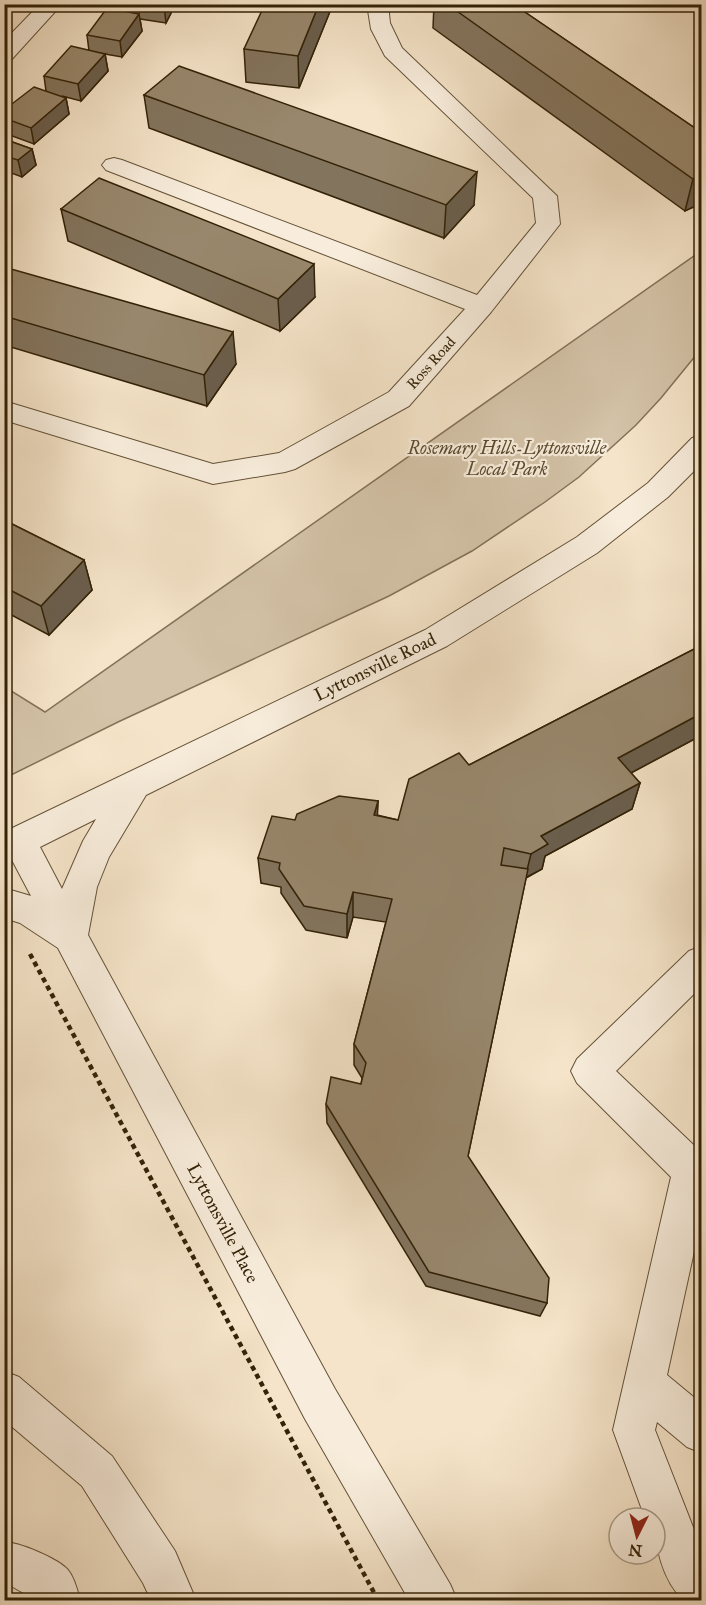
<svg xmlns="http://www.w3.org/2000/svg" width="706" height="1605" viewBox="0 0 706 1605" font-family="'IM FELL Great Primer',serif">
<rect width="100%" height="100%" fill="#f5e4c9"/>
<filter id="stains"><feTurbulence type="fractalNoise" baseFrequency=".00333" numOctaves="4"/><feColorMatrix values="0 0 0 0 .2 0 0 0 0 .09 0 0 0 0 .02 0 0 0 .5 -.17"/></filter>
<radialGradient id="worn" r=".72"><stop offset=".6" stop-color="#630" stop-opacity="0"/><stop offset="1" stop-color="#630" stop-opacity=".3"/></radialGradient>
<!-- green -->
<path fill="#d4c3a8" stroke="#847258" stroke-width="1.5" d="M 701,251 L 701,349 L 661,398 L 636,425 L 579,477 L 545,502 L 472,551 L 389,596 L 118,722 L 5,778 L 5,687 L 45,712 Z"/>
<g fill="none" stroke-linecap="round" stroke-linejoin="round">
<!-- minor casing -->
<g stroke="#645238" stroke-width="2">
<g id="minor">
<path d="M 40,4 L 62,4 L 12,59 L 4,60 L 4,41 Z"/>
<path d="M 367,4 L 388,4 L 390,23 L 402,48 L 557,196 L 560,224 L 491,312 L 409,406 L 295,469 L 285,472 L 213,484 L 4,420 L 4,401 L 213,464 L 279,453 L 389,392 L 465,309 L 106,170 L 102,165 L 106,160 L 114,158 L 122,160 L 477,295 L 536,223 L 533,198 L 385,56 L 371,29 Z"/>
<path d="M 702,435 L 702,463 L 668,497 L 597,553 L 447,646 L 146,795 L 109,857 L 97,887 L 88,935 L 335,1389 L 450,1584 L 457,1600 L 409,1600 L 305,1419 L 58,948 L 20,923 L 4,918 L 4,888 L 31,896 L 12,860 L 4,862 L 4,832 L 425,630 L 577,537 L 648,483 L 692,438 ZM 96,819 L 83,841 L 62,889 L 40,847 Z"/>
<path d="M 702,946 L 702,986 L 616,1071 L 702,1153 L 702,1215 L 667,1375 L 702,1404 L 702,1453 L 687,1447 L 657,1422 L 655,1430 L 702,1550 L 702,1600 L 683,1600 C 662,1579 655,1547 655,1518 L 645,1518 L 613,1430 L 671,1177 L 577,1083 L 571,1071 L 577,1059 L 689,951 Z"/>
<path d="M 4,1371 L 19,1377 L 112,1456 L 175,1551 L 196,1600 L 151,1600 L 143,1583 L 82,1486 L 4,1420 Z"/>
<path d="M 4,1542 C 19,1542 59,1559 68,1570 C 74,1577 78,1592 80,1600 L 36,1600 L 11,1586 L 4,1586 Z"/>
</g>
</g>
<!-- path -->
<path stroke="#332207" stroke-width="4.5" stroke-dasharray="5 4" stroke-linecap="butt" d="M 30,954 L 378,1600"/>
<!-- minor -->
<use href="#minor" fill="#f8eddc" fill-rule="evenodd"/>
</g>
<!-- wall -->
<g fill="#83745d" stroke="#332207" stroke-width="1.5">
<path d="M 117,4 L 170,4 L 171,13 L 166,23 L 140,19 L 142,31 L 122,57 L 99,53 L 105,54 L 108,71 L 81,101 L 62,96 L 66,98 L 69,114 L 34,144 L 4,133 L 4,110 L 46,91 L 44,76 L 89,51 L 87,35 L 118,10 Z"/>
<path d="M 333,4 L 299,88 L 246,82 L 244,49 Z"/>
<path d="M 434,4 L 513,4 L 702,133 L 702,203 L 685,211 L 433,28 Z"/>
<path d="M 144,95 L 474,205 L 444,238 L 149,128 Z"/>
<path d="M 4,139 L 32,149 L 36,165 L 22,177 L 6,171 L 4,173 Z"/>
<path d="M 61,209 L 315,297 L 280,331 L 68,241 Z"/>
<path d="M 4,267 L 236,364 L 207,406 L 4,345 Z"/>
<path d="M 4,520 L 84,560 L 92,590 L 49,635 L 4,611 Z"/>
<path d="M 702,645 L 702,735 L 631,773 L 640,783 L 632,809 L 545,856 L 542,869 L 526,878 L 468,1156 L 547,1303 L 540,1316 L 426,1286 L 327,1123 L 326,1104 L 361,1084 L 362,1078 L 354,1065 L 354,1044 L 386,922 L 353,917 L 347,938 L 306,930 L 281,893 L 281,887 L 261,883 L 258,858 L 295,820 L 378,801 L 377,815 L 398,820 L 469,765 Z"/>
</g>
<!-- shaded-wall -->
<g fill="#6a5e4c" stroke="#332207" stroke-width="1.5">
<path d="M 165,4 L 170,4 L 171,13 L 166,23 L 164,6 Z"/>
<path d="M 319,4 L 333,4 L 299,88 L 298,56 Z"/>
<path d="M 678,4 L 689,4 L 677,8 Z"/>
<path d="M 139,14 L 142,31 L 122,57 L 120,41 Z"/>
<path d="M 105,54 L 108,71 L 81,101 L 78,84 Z"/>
<path d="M 66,98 L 69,114 L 34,144 L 31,128 Z"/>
<path d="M 32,149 L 36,165 L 22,177 L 18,160 Z"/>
<path d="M 477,172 L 474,205 L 444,238 L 446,205 Z"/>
<path d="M 702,174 L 702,203 L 685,211 L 693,179 Z"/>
<path d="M 314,264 L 315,297 L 280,331 L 278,299 Z"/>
<path d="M 233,332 L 236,364 L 207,406 L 204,375 Z"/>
<path d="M 84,560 L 92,590 L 49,635 L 41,606 Z"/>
<path d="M 702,713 L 702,735 L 610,784 L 618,758 Z"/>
<path d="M 640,783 L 632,809 L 545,856 L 542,869 L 525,878 L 531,854 L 541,836 Z"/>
<path d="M 378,801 L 377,827 L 374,815 Z"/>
<path d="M 353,892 L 353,917 L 347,938 L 347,914 Z"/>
</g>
<!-- building -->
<g fill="#98876c" stroke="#332207" stroke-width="1.5">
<path d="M 265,4 L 319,4 L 298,56 L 244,49 Z"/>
<path d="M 447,4 L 513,4 L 702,133 L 702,174 L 693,179 Z"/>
<path d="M 107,8 L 139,14 L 120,41 L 87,35 Z"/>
<path d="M 71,46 L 105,54 L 78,84 L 44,76 Z"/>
<path d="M 179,66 L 477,172 L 446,205 L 144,95 Z"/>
<path d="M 34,87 L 66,98 L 31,128 L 4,118 L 4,110 Z"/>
<path d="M 4,139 L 32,149 L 18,160 L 4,156 Z"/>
<path d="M 99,178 L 314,264 L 278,299 L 61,209 Z"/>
<path d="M 4,267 L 233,332 L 204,375 L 4,316 Z"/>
<path d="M 4,520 L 84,560 L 41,606 L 4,587 Z"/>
<path d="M 702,645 L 702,713 L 618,758 L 640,783 L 541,836 L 548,844 L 531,854 L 504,848 L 501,865 L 528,869 L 468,1156 L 549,1278 L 547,1303 L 429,1272 L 326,1104 L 331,1077 L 361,1084 L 366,1063 L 354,1044 L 392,899 L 353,892 L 347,914 L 304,906 L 279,869 L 280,863 L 258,858 L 272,816 L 295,820 L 297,814 L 339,796 L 378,801 L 374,815 L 398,820 L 409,779 L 459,753 L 469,765 Z"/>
</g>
<g text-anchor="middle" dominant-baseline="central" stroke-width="4.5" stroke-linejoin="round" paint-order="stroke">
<!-- far-street labels -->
<g font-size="15" fill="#332207" stroke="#f8eddc">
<text transform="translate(431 363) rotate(-48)">Ross Road</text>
</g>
<!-- park labels -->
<g font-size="18" font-style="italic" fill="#5b4a2f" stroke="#f8eddc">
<text x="507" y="448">Rosemary Hills-Lyttonsville<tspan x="507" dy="21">Local Park</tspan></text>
</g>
<!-- street labels -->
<g font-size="18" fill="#332207" stroke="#f8eddc">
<text transform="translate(375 667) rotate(-26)">Lyttonsville Road</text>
<text transform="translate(223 1223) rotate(62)">Lyttonsville Place</text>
</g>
</g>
<!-- margin -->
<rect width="706" height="1605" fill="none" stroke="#f5e4c9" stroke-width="24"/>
<rect x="6" y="6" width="694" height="1593" fill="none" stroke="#332207" stroke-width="3"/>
<rect x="12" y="12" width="682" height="1581" fill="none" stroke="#332207" stroke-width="1.5"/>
<!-- north arrow -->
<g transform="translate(637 1536) rotate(186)"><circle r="28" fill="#f8eddc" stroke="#a99c87" stroke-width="1.5"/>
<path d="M0-4.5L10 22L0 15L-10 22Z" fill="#8f2418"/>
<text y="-9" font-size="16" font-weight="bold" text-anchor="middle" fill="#332207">N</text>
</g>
<rect width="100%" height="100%" filter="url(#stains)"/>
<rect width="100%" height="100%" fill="url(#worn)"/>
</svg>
